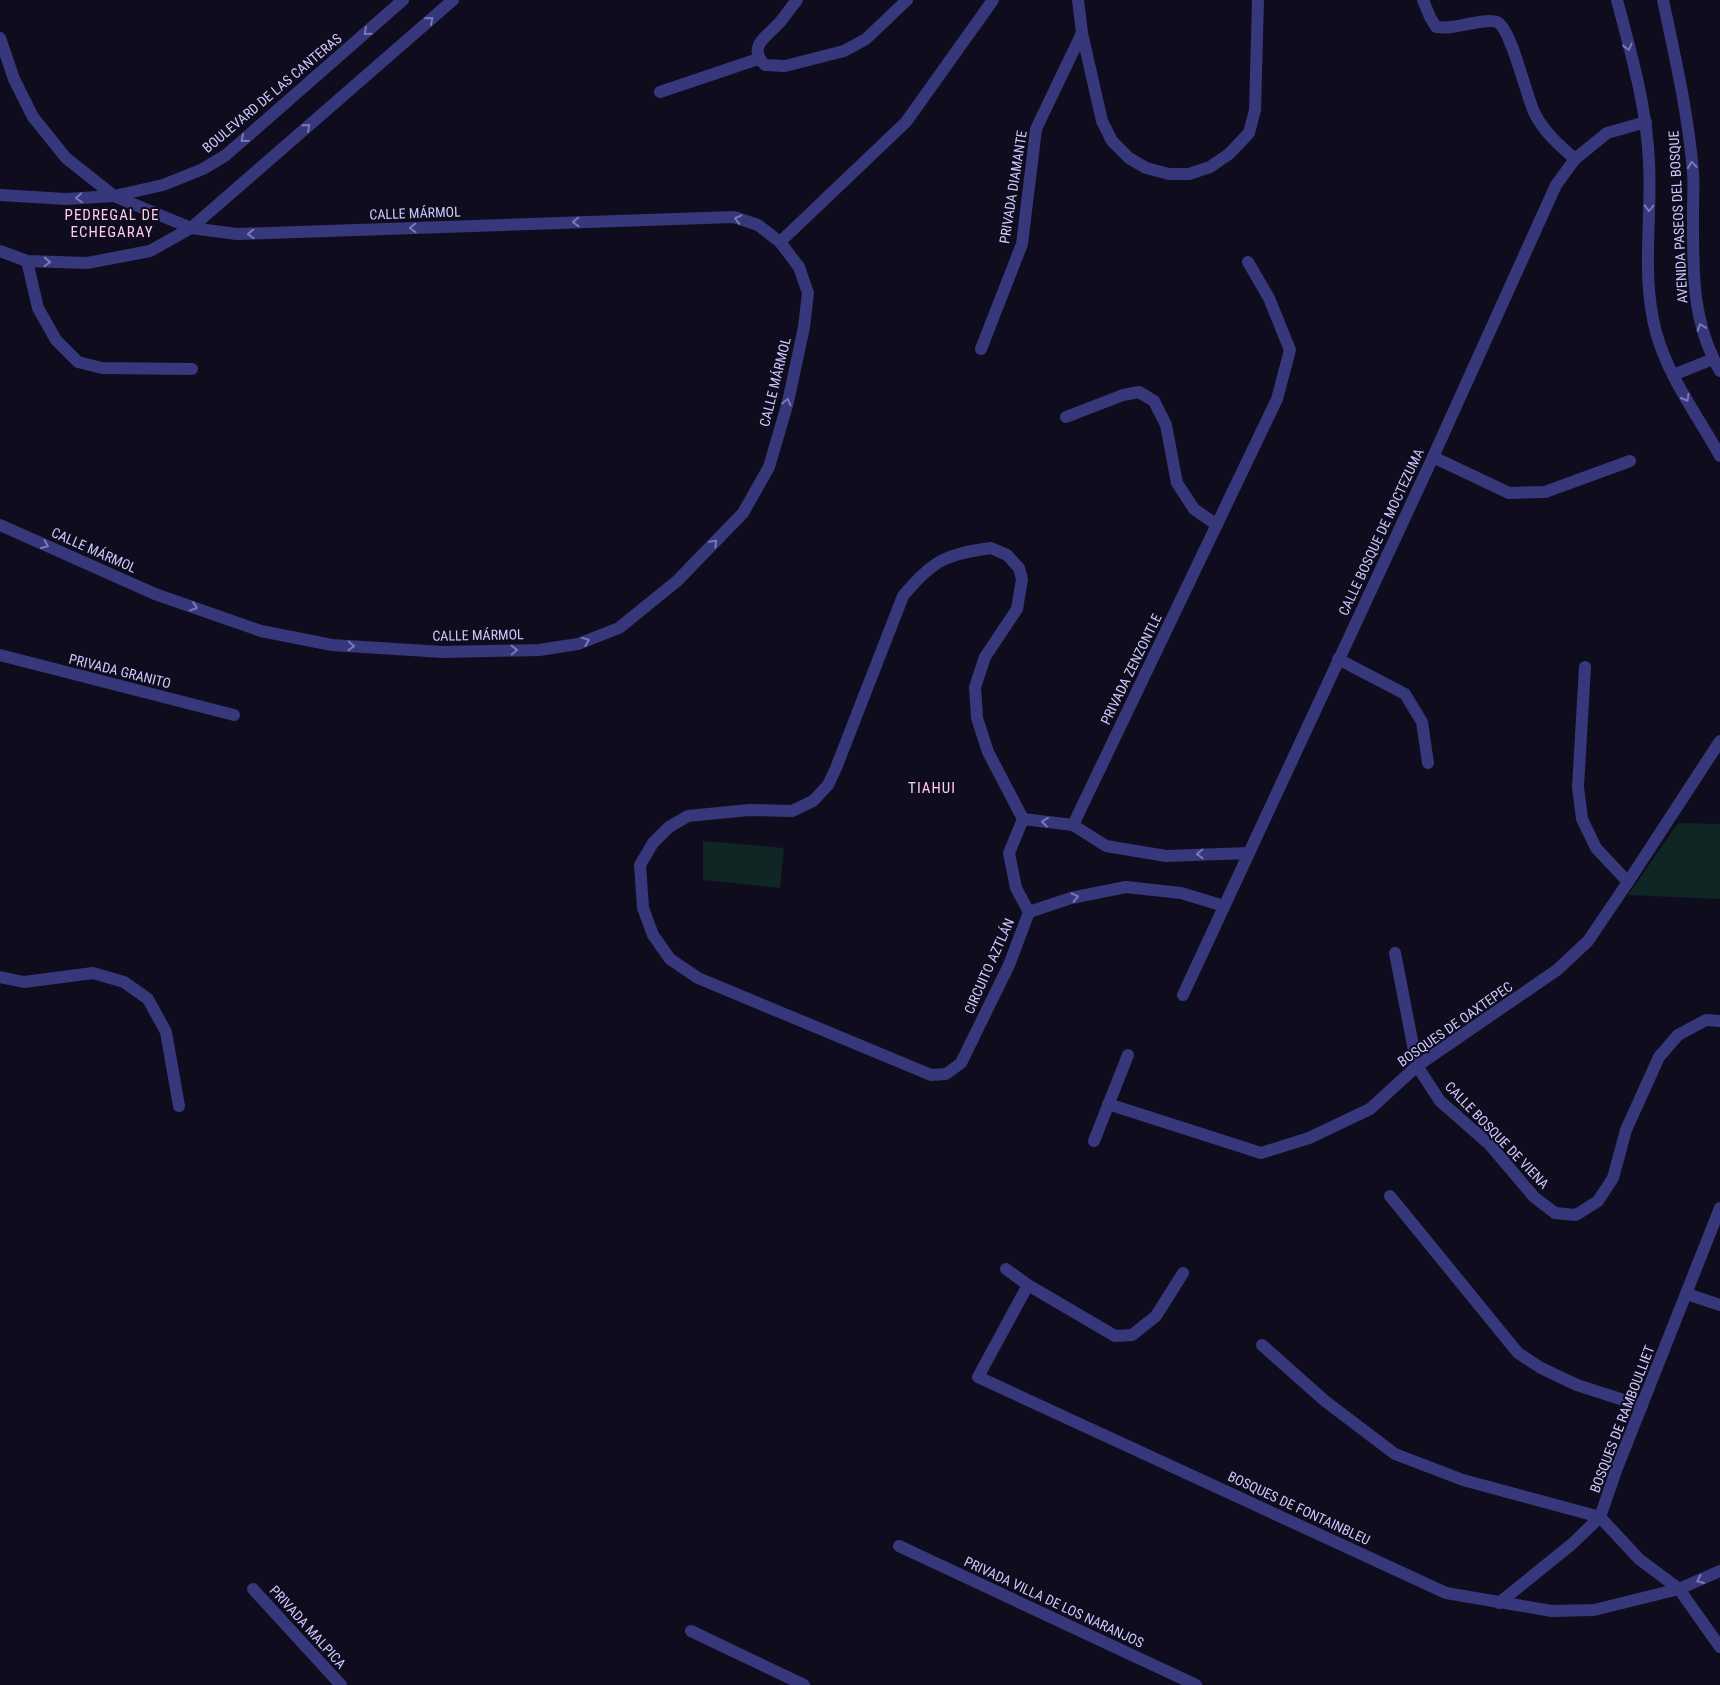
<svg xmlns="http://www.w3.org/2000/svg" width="1720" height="1685" viewBox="0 0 1720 1685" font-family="'Roboto Condensed',sans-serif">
<rect width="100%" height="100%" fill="#0e0c1d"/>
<!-- green -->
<g fill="#0f2625">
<path d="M 1678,823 L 1720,824 L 1720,899 L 1628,895 Z"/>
<path d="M 703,841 L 784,848 L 780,888 L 703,880 Z"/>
</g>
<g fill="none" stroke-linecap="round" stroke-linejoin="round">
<!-- minor -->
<g stroke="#37377b" stroke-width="12">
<path d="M 797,0 C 791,7 786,15 780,22 C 768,36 746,46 765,65 L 785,66 L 844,51 L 866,39 L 907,0"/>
<path d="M 1078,0 L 1082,33 L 1102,121 L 1112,141 L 1129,158 L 1146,168 L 1169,174 L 1189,174 L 1210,167 L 1229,154 L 1249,133 L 1255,110 L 1258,0"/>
<path d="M 1423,0 L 1430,17 L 1436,27 C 1441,27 1446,28 1451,27 C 1462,26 1488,18 1497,22 C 1512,29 1526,97 1535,114 C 1544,132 1560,146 1575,159"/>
<path d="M 0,38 L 14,79 L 33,117 L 66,158 L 114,196 L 191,228 L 237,234 L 734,217 L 758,225 L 780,242 L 799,267 L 808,293 L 804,327 L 788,402 L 769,467 L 743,513 L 677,581 L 619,628 L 578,644 L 539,650 L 443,652 L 332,645 L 261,631 L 155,594 L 0,525"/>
<path d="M 660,92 L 758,59"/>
<path d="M 0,195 L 66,199 L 114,196 L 163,185 L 203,169 L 226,155 L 403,0"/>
<path d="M 780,242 L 906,122 L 993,0"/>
<path d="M 0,251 L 27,261 L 87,263 L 150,251 L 191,228 L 453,0"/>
<path d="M 27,261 L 38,308 L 56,340 L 78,362 L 102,368 L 192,369"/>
<path d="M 981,349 L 1022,244 L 1036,129 L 1082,33"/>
<path d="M 1066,417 L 1123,395 L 1139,392 L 1154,401 L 1166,425 L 1177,483 L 1194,509 L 1217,525"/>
<path d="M 1433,457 L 1509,493 L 1545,492 L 1630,461"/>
<path d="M 991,548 L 1007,555 L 1019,568 L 1022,579 L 1017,609 L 985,657 L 975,687 L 977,718 L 988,752 L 1023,819 L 1009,853 L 1016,888 L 1029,912 L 1009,965 L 961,1063 L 946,1074 L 931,1075 L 698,978 L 670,959 L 653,935 L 643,908 L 640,865 L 653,843 L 669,827 L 688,816 L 749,810 L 792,811 L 813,801 L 828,785 L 836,768 L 903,596 C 933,560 946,554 991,548 Z"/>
<path d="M 0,655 L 234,715"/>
<path d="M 1338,659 L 1405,694 L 1422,722 L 1428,763"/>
<path d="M 1585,667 L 1578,787 L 1582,819 L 1596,848 L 1628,882"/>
<path d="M 1023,819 L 1073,825 L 1106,846 L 1166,856 L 1249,853"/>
<path d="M 1073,825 L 1277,399 L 1290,350 L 1269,298 L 1248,262"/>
<path d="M 1029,912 L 1071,898 L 1126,887 L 1181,893 L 1224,906"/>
<path d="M 1395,953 L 1417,1066 L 1440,1101 L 1490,1145 L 1534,1197 L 1555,1213 L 1576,1215 L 1598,1201 L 1613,1178 L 1626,1130 L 1659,1057 L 1678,1035 L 1706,1020 L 1720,1021"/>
<path d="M 0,977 L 24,982 L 93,973 L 124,982 L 148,999 L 166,1032 L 179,1106"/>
<path d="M 1183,995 L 1433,457 L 1556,185 L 1575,159 L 1607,133 L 1646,122"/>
<path d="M 1108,1104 L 1261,1153 L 1309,1138 L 1370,1109 L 1417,1066 L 1557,970 L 1588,941 L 1628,882 L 1720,741"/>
<path d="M 1094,1141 L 1128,1055"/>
<path d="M 1390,1196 L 1518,1353 L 1541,1368 L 1577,1385 L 1642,1406"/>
<path d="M 1006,1269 L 1028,1285 L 1115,1336 L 1132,1335 L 1156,1316 L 1183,1273"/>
<path d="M 1028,1285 L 978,1377 L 1446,1593 L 1552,1611 L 1594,1610 L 1679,1589 L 1720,1571"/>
<path d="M 1687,1294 L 1720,1305"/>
<path d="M 1262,1345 L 1325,1401 L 1395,1454 L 1463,1480 L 1600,1517"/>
<path d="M 1600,1517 L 1639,1559 L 1679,1589 L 1720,1647"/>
<path d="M 899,1546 L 1196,1685"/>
<path d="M 253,1589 L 341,1685"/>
<path d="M 1499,1603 L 1572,1544 L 1600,1517 L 1617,1468 L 1720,1208"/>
<path d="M 691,1631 L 804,1685"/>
</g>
<!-- tertiary -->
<g stroke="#37377b" stroke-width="12">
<path d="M 1617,0 C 1631,53 1647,108 1649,163 C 1652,219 1641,277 1656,332 C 1668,377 1698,416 1720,456"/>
<path d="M 1663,0 C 1675,57 1688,113 1693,172 C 1694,185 1693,199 1693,213 C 1693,269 1691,321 1720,371"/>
<path d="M 1673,375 L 1713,359"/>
</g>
</g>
<!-- one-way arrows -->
<defs><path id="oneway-chevron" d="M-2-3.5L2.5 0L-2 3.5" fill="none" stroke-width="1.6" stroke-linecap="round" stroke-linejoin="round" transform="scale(1.25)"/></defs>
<g stroke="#7a78b6">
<use href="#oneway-chevron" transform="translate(430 20) rotate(-41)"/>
<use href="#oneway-chevron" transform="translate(367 32) rotate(139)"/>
<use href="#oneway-chevron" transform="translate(1628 47) rotate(76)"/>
<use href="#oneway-chevron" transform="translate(307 127) rotate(-41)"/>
<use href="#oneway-chevron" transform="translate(244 139) rotate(139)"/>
<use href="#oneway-chevron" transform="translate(1692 165) rotate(-96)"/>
<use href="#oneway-chevron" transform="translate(79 198) rotate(175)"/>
<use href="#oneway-chevron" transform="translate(1649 208) rotate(91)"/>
<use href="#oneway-chevron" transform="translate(738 219) rotate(-166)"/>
<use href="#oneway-chevron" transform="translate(576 222) rotate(178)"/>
<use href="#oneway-chevron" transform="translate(413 228) rotate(178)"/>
<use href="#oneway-chevron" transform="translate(251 234) rotate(178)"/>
<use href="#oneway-chevron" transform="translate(47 262) rotate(2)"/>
<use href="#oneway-chevron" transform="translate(1701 327) rotate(-110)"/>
<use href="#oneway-chevron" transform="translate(1686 398) rotate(60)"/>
<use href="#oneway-chevron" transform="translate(787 402) rotate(-76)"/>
<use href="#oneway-chevron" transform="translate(714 543) rotate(-46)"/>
<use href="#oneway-chevron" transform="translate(45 545) rotate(24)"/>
<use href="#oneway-chevron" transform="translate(194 607) rotate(19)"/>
<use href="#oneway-chevron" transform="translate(586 641) rotate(-22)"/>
<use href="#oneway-chevron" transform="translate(351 646) rotate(3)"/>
<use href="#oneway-chevron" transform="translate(514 650) rotate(-1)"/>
<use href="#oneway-chevron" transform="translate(1045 822) rotate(-173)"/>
<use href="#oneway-chevron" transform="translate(1200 854) rotate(178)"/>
<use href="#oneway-chevron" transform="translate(1075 897) rotate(-13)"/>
<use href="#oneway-chevron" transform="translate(1700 1580) rotate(156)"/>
</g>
<g text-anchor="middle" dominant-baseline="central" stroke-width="4" stroke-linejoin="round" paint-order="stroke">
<!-- street labels -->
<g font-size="14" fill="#ccc8fe" stroke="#0e0c1d">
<text transform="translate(272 93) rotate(-40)">BOULEVARD DE LAS CANTERAS</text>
<text transform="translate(1013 187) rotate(-81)">PRIVADA DIAMANTE</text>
<text transform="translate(415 213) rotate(-2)">CALLE MÁRMOL</text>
<text transform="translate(1678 217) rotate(-93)">AVENIDA PASEOS DEL BOSQUE</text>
<text transform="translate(775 382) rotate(-76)">CALLE MÁRMOL</text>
<text transform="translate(1381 532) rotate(-65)">CALLE BOSQUE DE MOCTEZUMA</text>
<text transform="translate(94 550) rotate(24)">CALLE MÁRMOL</text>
<text transform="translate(478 635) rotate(-1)">CALLE MÁRMOL</text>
<text transform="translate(1131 669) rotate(-64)">PRIVADA ZENZONTLE</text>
<text transform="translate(120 671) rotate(14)">PRIVADA GRANITO</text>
<text transform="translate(989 966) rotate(-66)">CIRCUITO AZTLÁN</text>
<text transform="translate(1455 1024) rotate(-35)">BOSQUES DE OAXTEPEC</text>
<text transform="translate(1497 1135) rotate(46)">CALLE BOSQUE DE VIENA</text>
<text transform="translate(1622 1419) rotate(-69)">BOSQUES DE RAMBOULLIET</text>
<text transform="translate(1299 1508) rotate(25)">BOSQUES DE FONTAINBLEU</text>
<text transform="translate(1054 1602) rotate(25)">PRIVADA VILLA DE LOS NARANJOS</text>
<text transform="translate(308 1627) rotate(48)">PRIVADA MALPICA</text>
</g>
<!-- neighbourhood labels -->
<g font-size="15" letter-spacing="1" fill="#fecaed" stroke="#0e0c1d">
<text x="112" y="215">PEDREGAL DE<tspan x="112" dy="17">ECHEGARAY</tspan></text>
<text x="932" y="788">TIAHUI</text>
</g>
</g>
</svg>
